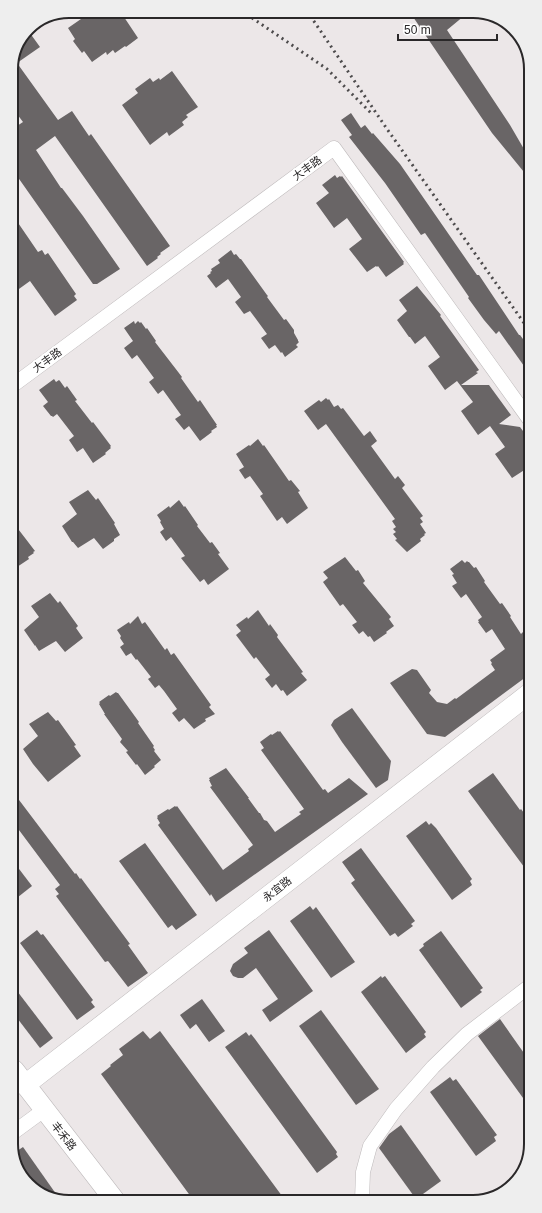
<svg xmlns="http://www.w3.org/2000/svg" width="542" height="1213" viewBox="0 0 542 1213" font-family="Helvetica,'Noto Sans SC',sans-serif">
<rect width="100%" height="100%" fill="#ece7e8"/>
<!-- building -->
<g fill="#696566">
<path d="M 85,11 L 120,11 L 138,38 L 126,47 L 125,46 L 115,53 L 113,50 L 107,55 L 106,52 L 92,62 L 84,51 L 82,53 L 73,41 L 75,39 L 68,28 L 81,19 L 79,16 Z"/>
<path d="M 409,11 L 470,11 L 447,30 L 510,125 L 528,156 L 528,177 L 492,133 Z"/>
<path d="M 27,29 L 40,47 L 17,63 L 58,120 L 72,111 L 89,136 L 91,134 L 170,246 L 160,253 L 161,254 L 157,257 L 158,258 L 147,266 L 55,136 L 36,150 L 61,188 L 62,188 L 83,216 L 120,269 L 97,284 L 93,284 L 17,176 L 11,164 L 11,130 L 23,122 L 11,106 L 11,65 Z"/>
<path d="M 172,71 L 198,107 L 186,115 L 188,117 L 182,122 L 184,125 L 169,136 L 167,132 L 150,145 L 122,105 L 138,93 L 135,89 L 150,78 L 153,82 L 159,78 L 160,80 Z"/>
<path d="M 351,113 L 361,128 L 365,125 L 372,134 L 373,133 L 400,164 L 477,275 L 479,275 L 519,335 L 520,335 L 529,347 L 529,373 L 499,331 L 496,334 L 484,320 L 468,298 L 469,297 L 425,233 L 421,235 L 385,183 L 349,137 L 352,135 L 341,120 Z"/>
<path d="M 335,175 L 337,178 L 340,176 L 341,177 L 342,176 L 404,262 L 403,263 L 404,264 L 386,277 L 378,266 L 377,267 L 376,266 L 367,272 L 349,249 L 362,239 L 347,218 L 334,228 L 316,203 L 329,193 L 322,185 Z"/>
<path d="M 12,214 L 38,252 L 42,250 L 45,255 L 48,253 L 76,294 L 74,296 L 77,300 L 55,316 L 30,281 L 12,294 Z"/>
<path d="M 231,250 L 234,255 L 236,254 L 240,259 L 241,259 L 267,295 L 268,296 L 267,297 L 284,320 L 286,319 L 294,330 L 294,333 L 298,340 L 298,341 L 299,342 L 296,345 L 298,347 L 285,357 L 282,352 L 281,353 L 275,345 L 269,349 L 261,338 L 267,334 L 256,319 L 250,311 L 244,314 L 235,302 L 241,297 L 228,279 L 216,288 L 207,276 L 211,273 L 210,272 L 212,271 L 211,269 L 220,263 L 218,260 Z"/>
<path d="M 417,286 L 441,315 L 440,316 L 479,370 L 476,372 L 478,373 L 461,385 L 489,385 L 511,415 L 499,424 L 520,427 L 529,439 L 529,467 L 512,478 L 495,454 L 505,447 L 490,426 L 478,435 L 461,411 L 473,402 L 457,381 L 445,390 L 428,366 L 440,357 L 425,336 L 415,344 L 410,337 L 409,337 L 397,320 L 407,311 L 399,300 Z"/>
<path d="M 134,321 L 135,324 L 138,321 L 140,323 L 141,322 L 146,329 L 147,328 L 156,341 L 155,342 L 182,377 L 181,378 L 198,402 L 200,400 L 217,425 L 216,425 L 217,427 L 211,431 L 212,432 L 200,441 L 189,426 L 184,430 L 175,419 L 181,415 L 163,390 L 158,394 L 149,382 L 154,378 L 137,355 L 132,359 L 124,348 L 133,341 L 124,328 Z"/>
<path d="M 54,379 L 56,382 L 59,380 L 60,381 L 65,388 L 67,386 L 77,400 L 75,401 L 92,423 L 93,422 L 111,446 L 110,447 L 111,448 L 105,453 L 106,454 L 93,463 L 83,448 L 77,452 L 69,440 L 74,436 L 57,414 L 53,417 L 52,416 L 51,416 L 43,406 L 48,402 L 39,390 Z"/>
<path d="M 326,398 L 328,400 L 329,399 L 334,407 L 338,405 L 341,409 L 343,408 L 364,436 L 370,431 L 377,441 L 371,446 L 395,479 L 398,476 L 405,485 L 402,488 L 423,516 L 420,518 L 423,522 L 420,524 L 426,533 L 424,534 L 425,535 L 420,539 L 421,541 L 407,552 L 395,540 L 397,539 L 393,534 L 396,532 L 393,529 L 396,527 L 392,521 L 395,519 L 326,424 L 318,430 L 304,411 L 319,400 L 321,402 Z"/>
<path d="M 258,439 L 263,446 L 264,445 L 289,481 L 291,480 L 300,491 L 298,492 L 308,508 L 287,524 L 282,517 L 277,521 L 260,496 L 263,494 L 250,476 L 245,479 L 239,470 L 244,467 L 236,454 L 249,445 L 250,446 Z"/>
<path d="M 88,490 L 96,500 L 98,498 L 115,523 L 114,524 L 120,535 L 114,539 L 114,541 L 103,549 L 94,538 L 78,548 L 73,542 L 72,542 L 62,526 L 77,514 L 69,502 Z"/>
<path d="M 179,500 L 184,507 L 185,506 L 198,525 L 197,526 L 210,543 L 212,542 L 220,553 L 218,554 L 229,569 L 208,585 L 204,579 L 200,582 L 181,558 L 185,556 L 171,537 L 166,541 L 160,532 L 164,529 L 160,522 L 161,521 L 157,515 L 169,506 L 170,508 Z"/>
<path d="M 12,521 L 35,551 L 33,552 L 34,553 L 28,557 L 29,559 L 17,567 L 12,561 Z"/>
<path d="M 345,557 L 356,571 L 358,570 L 365,581 L 363,583 L 391,617 L 389,619 L 394,626 L 386,632 L 387,633 L 374,642 L 370,636 L 368,637 L 363,631 L 359,634 L 352,625 L 357,622 L 343,604 L 340,606 L 323,582 L 328,578 L 323,572 Z"/>
<path d="M 462,560 L 465,563 L 467,561 L 468,562 L 469,562 L 474,568 L 476,567 L 485,581 L 484,582 L 500,604 L 502,603 L 511,616 L 510,617 L 521,634 L 523,632 L 525,634 L 530,630 L 530,674 L 445,737 L 427,734 L 390,683 L 412,669 L 417,670 L 431,690 L 429,693 L 437,702 L 447,704 L 455,698 L 456,699 L 495,670 L 491,664 L 492,663 L 490,660 L 505,649 L 492,629 L 486,633 L 478,622 L 479,622 L 478,620 L 482,617 L 466,594 L 461,598 L 452,586 L 457,583 L 452,575 L 454,574 L 450,569 Z"/>
<path d="M 50,593 L 58,603 L 60,601 L 78,626 L 76,628 L 83,638 L 65,652 L 56,641 L 39,651 L 35,645 L 35,646 L 24,630 L 39,617 L 31,606 Z"/>
<path d="M 258,610 L 269,626 L 270,624 L 278,635 L 277,637 L 303,672 L 301,673 L 307,680 L 287,696 L 283,690 L 281,691 L 276,684 L 272,688 L 265,679 L 270,675 L 256,657 L 254,659 L 236,635 L 241,631 L 236,625 L 247,617 L 248,619 Z"/>
<path d="M 138,616 L 142,624 L 145,622 L 165,650 L 167,648 L 171,655 L 174,653 L 211,705 L 209,707 L 215,714 L 205,719 L 206,721 L 194,729 L 184,718 L 179,722 L 172,713 L 177,709 L 164,691 L 159,685 L 155,688 L 148,679 L 151,677 L 137,659 L 136,660 L 131,653 L 126,656 L 120,647 L 124,644 L 120,638 L 121,636 L 117,630 L 129,622 L 130,624 Z"/>
<path d="M 116,692 L 117,693 L 118,693 L 139,722 L 138,723 L 154,746 L 153,747 L 155,750 L 154,751 L 161,760 L 154,766 L 155,767 L 145,775 L 137,764 L 136,765 L 126,752 L 128,751 L 120,742 L 122,739 L 104,714 L 105,714 L 99,704 L 100,703 L 99,702 L 109,695 L 110,696 Z"/>
<path d="M 352,708 L 391,761 L 388,780 L 376,788 L 342,742 L 331,725 L 334,720 Z"/>
<path d="M 48,712 L 56,721 L 58,720 L 76,745 L 74,746 L 81,756 L 48,782 L 33,764 L 23,749 L 38,736 L 29,724 Z"/>
<path d="M 278,731 L 279,732 L 280,731 L 323,790 L 325,789 L 328,793 L 349,778 L 368,794 L 216,902 L 211,894 L 210,896 L 158,825 L 160,823 L 157,818 L 158,817 L 157,816 L 168,809 L 169,810 L 175,806 L 176,807 L 177,806 L 223,870 L 249,851 L 248,849 L 253,845 L 210,787 L 212,786 L 209,780 L 210,780 L 209,778 L 226,768 L 249,798 L 248,798 L 259,813 L 260,813 L 264,820 L 267,821 L 275,832 L 301,814 L 299,812 L 304,809 L 261,750 L 264,748 L 260,742 L 271,734 L 272,735 Z"/>
<path d="M 493,773 L 520,810 L 521,809 L 530,821 L 530,875 L 468,791 Z"/>
<path d="M 13,792 L 75,874 L 76,873 L 80,879 L 81,878 L 130,944 L 128,945 L 148,973 L 128,987 L 108,961 L 105,962 L 56,896 L 59,894 L 55,889 L 60,885 L 13,822 Z"/>
<path d="M 426,821 L 429,825 L 431,823 L 436,828 L 472,879 L 470,881 L 472,885 L 452,900 L 406,836 Z"/>
<path d="M 145,843 L 197,915 L 176,930 L 172,925 L 168,928 L 119,861 Z"/>
<path d="M 361,848 L 415,921 L 411,924 L 413,926 L 398,937 L 395,933 L 390,936 L 351,883 L 355,880 L 342,862 Z"/>
<path d="M 13,861 L 32,886 L 13,901 Z"/>
<path d="M 310,906 L 313,910 L 316,907 L 355,962 L 331,978 L 290,921 Z"/>
<path d="M 37,930 L 41,935 L 43,934 L 93,1000 L 91,1002 L 95,1007 L 77,1020 L 20,943 Z"/>
<path d="M 269,930 L 313,991 L 270,1022 L 262,1010 L 278,999 L 256,968 L 243,978 L 238,978 L 233,976 L 230,971 L 233,964 L 248,953 L 244,948 Z"/>
<path d="M 441,931 L 483,988 L 480,990 L 482,992 L 461,1008 L 419,950 L 424,946 L 423,944 L 427,941 Z"/>
<path d="M 381,976 L 382,978 L 385,976 L 426,1032 L 424,1034 L 426,1037 L 406,1053 L 361,992 Z"/>
<path d="M 14,987 L 53,1038 L 40,1048 L 14,1014 Z"/>
<path d="M 202,999 L 225,1031 L 209,1042 L 196,1024 L 190,1029 L 180,1015 Z"/>
<path d="M 321,1010 L 379,1089 L 356,1105 L 299,1026 Z"/>
<path d="M 500,1019 L 526,1056 L 531,1052 L 531,1109 L 478,1036 Z"/>
<path d="M 143,1031 L 150,1039 L 160,1031 L 285,1200 L 194,1201 L 101,1074 L 111,1066 L 110,1065 L 123,1055 L 119,1049 Z"/>
<path d="M 246,1032 L 249,1036 L 251,1034 L 255,1039 L 337,1152 L 336,1154 L 338,1157 L 317,1173 L 225,1047 Z"/>
<path d="M 450,1077 L 453,1081 L 456,1079 L 497,1135 L 494,1137 L 496,1141 L 476,1156 L 430,1092 Z"/>
<path d="M 401,1125 L 441,1181 L 416,1199 L 379,1148 L 389,1134 Z"/>
<path d="M 23,1147 L 61,1201 L 33,1190 L 14,1163 L 14,1153 Z"/>
</g>
<g fill="none" stroke-linecap="round" stroke-linejoin="round">
<!-- street casing -->
<g stroke="#bebabb" stroke-width="15">
<g id="street">
<path d="M 12,386 L 334,148 L 529,419"/>
<path d="M 14,1132 L 44,1110"/>
<path d="M 362,1200 L 363,1172 L 370,1146 L 396,1109 L 433,1067 L 467,1034 L 531,985"/>
</g>
</g>
<!-- secondary casing -->
<g stroke="#bebabb" stroke-width="21">
<g id="secondary">
<path d="M 14,1070 L 116,1202"/>
<path d="M 25,1085 L 530,693"/>
</g>
</g>
<!-- street -->
<use href="#street" stroke="#fff" stroke-width="14"/>
<!-- secondary -->
<use href="#secondary" stroke="#fff" stroke-width="20"/>
<!-- rail -->
<g stroke="#4d4b4c" stroke-width="3" stroke-dasharray="2 4" stroke-linecap="butt">
<path d="M 242,11 L 327,69 L 373,115"/>
<path d="M 307,11 L 387,129 L 529,330"/>
</g>
</g>
<g text-anchor="middle" dominant-baseline="central" stroke-width="4" stroke-linejoin="round" paint-order="stroke">
<!-- street labels -->
<g font-size="11" fill="#2a2829" stroke="#fff">
<text transform="translate(307 168) rotate(-36)">大丰路</text>
<text transform="translate(47 360) rotate(-36)">大丰路</text>
<text transform="translate(277 889) rotate(-38)">永宜路</text>
<text transform="translate(64 1136) rotate(52)">丰禾路</text>
</g>
</g>
<!-- crop -->
<path d="M0 0H542V1213H0ZM69 18H473A51 51 0 0 1 524 69V1144A51 51 0 0 1 473 1195H69A51 51 0 0 1 18 1144V69A51 51 0 0 1 69 18Z" fill="#eee" fill-rule="evenodd"/>
<path fill="none" stroke="#2a2829" stroke-width="2" d="M69 18H473A51 51 0 0 1 524 69V1144A51 51 0 0 1 473 1195H69A51 51 0 0 1 18 1144V69A51 51 0 0 1 69 18Z"/>
<!-- scale -->
<path d="M398 34v6h99v-6" fill="none" stroke="#2a2829" stroke-width="2"/>
<text x="404" y="34" font-size="12" fill="#2a2829" stroke="#ffffff" stroke-width="3" paint-order="stroke">50 m</text>
</svg>
